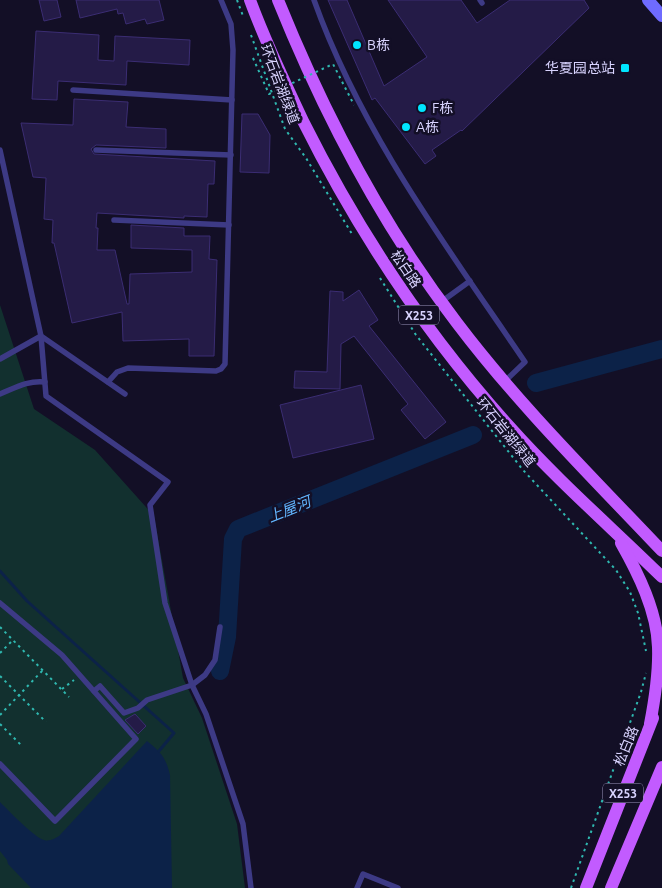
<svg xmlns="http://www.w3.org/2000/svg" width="662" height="888" viewBox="0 0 662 888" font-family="Ubuntu,'Noto Sans SC',sans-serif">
<rect width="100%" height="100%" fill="#130f26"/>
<!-- green -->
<path fill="#12302f" d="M 0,305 L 34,409 L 95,450 L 154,516 L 183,678 L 202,718 L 237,824 L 245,888 L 0,888 Z"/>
<!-- water -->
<path fill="#0c2248" d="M 147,741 C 161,752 166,758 170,775 L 172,888 L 31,888 L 8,864 L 7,860 L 0,851 L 0,802 C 9,811 34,837 44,840 C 50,842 55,838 59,836 Z"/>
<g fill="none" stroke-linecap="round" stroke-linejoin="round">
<!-- stream -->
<path stroke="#0c2248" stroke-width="3" d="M 0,571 L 27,601 L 174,733 L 159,751"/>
<!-- river -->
<g stroke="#0c2248" stroke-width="18">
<path d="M 536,383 L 662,349"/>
<path d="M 220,671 L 227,637 L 233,539 L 238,529 L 473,435"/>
</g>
</g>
<!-- building -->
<g fill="#241b47" stroke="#3b2d73">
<path d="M 39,0 L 57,0 L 61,17 L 44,21 Z"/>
<path d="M 76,0 L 159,0 L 164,20 L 147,24 L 145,19 L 126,24 L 123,13 L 118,14 L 117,9 L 80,18 Z"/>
<path d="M 328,0 L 347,0 L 384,86 L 427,57 L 388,0 L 461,0 L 477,23 L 510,0 L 584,0 L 589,8 L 462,131 L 461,130 L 432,150 L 436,156 L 425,164 L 375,98 L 372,100 Z"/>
<path d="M 36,31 L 99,35 L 98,60 L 114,61 L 115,36 L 190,40 L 189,65 L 127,61 L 126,85 L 58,81 L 57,100 L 32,99 Z"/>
<path d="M 74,99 L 128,102 L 126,127 L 166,129 L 166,148 L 96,145 L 91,149 L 94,154 L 215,161 L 214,184 L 208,184 L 207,217 L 184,216 L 184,218 L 97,213 L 96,228 L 98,228 L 97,250 L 115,250 L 127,304 L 129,304 L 130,274 L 192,272 L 192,250 L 131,248 L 131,225 L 184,228 L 184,236 L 210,236 L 209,259 L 217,260 L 214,356 L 189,356 L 189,339 L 123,341 L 122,312 L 72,323 L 54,243 L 52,243 L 53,220 L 44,219 L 46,178 L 33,177 L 21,123 L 73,125 Z"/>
<path d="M 242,114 L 258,114 L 270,135 L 269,173 L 240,172 Z"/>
<path d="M 359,290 L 378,320 L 369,326 L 446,422 L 425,439 L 401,410 L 408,404 L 354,336 L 341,344 L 340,389 L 294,388 L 295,371 L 327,372 L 330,291 L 343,292 L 343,301 Z"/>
<path d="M 361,385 L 374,439 L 293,458 L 280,405 Z"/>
<path d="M 135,714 L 146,726 L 138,734 L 125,720 Z"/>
</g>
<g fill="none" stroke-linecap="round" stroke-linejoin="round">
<!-- path -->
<g stroke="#2fb8b0" stroke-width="2" stroke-dasharray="2.5 4" stroke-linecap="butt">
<path d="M 237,0 L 243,16"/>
<path d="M 251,35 L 285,129 L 306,158 L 352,234"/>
<path d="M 380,278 L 416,335 L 523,470 L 616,570 L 630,592 L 638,613 L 646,651"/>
<path d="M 0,627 L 69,697"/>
<path d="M 0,653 L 13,640"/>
<path d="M 0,676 L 46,722"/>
<path d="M 62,689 L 74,680"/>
<path d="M 0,715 L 43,670"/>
<path d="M 0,724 L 21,745"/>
<path d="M 571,888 L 641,692 L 646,673"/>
</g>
<!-- lane -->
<g stroke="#3d3a85" stroke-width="5.5">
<path d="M 314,0 C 361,132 447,247 525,362 L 504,382"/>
<path d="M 480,0 L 482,3"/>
<path d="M 73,90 L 232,100"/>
<path d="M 0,150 L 41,336 L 125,394"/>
<path d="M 96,150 L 231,155"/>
<path d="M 114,220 L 229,225"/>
<path d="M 441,302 L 470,281"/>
<path d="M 0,359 L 41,336 L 46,396 L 168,482 L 150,505 L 165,603 L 192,685 L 206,714 L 243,824 L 251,888"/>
<path d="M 108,382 L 117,372 L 128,368 L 216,371 L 221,369 L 225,364 L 233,50 L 231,24 L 221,0"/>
<path d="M 0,394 C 15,388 28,380 45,382"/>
<path d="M 0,603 L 62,655 L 136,739 L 55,821 L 0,764"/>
<path d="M 94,691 L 100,686 L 124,713 L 138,708 L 147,700 L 192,685 L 205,675 L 215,660 L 220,627"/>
<path d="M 357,888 L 363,874 L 398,888"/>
</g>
<!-- secondary -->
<path stroke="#6f6bff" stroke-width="12" d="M 648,0 L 662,16"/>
<!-- primary -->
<g stroke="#c25bff" stroke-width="12">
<path d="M 250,0 C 265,41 284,81 303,121 C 358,231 426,334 509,426 C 557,480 611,527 662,577"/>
<path d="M 278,0 C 324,114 382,225 457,323 C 519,405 592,477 662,551"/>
<path d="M 621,543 C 638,573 657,611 658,647 C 659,673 655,698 650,724"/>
<path d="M 586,888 L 653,718"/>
<path d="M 611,888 L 662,767"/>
</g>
<!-- path-bridge -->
<path stroke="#2fb8b0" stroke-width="2" stroke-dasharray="2.5 4" stroke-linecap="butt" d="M 253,58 L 269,94 L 333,64 L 354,105"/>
</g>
<!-- markers -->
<g fill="#00e5ff" stroke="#130f26" stroke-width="2">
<circle cx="357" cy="45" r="5"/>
<rect x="620" y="63" width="10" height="10" rx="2.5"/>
<circle cx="422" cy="108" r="5"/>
<circle cx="406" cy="127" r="5"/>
</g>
<g text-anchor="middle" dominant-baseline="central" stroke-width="5" stroke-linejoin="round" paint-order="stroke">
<!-- shield labels -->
<g fill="#130f26" stroke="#9e99be" stroke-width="1">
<rect x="399" y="305.5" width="40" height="19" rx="4"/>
<rect x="603" y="783.5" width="40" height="19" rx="4"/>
</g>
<g font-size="12" font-weight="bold" fill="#d9d4ff">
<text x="419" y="315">X253</text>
<text x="623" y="793">X253</text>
</g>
<!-- poi labels -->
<g font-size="14" fill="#d9d4ff" stroke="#130f26" text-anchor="start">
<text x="367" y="45">B栋</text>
<text x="615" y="68" text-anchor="end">华夏园总站</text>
<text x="432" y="108">F栋</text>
<text x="416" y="127">A栋</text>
</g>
<!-- street labels -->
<g font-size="14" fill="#d9d4ff" stroke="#130f26">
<text transform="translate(280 84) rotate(69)">环石岩湖绿道</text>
<text transform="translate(406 269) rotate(56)">松白路</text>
<text transform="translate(506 432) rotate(51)">环石岩湖绿道</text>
<text transform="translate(626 746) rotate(-68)">松白路</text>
</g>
<!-- water labels -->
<g font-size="15" font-style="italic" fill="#62b6ff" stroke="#130f26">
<text transform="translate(289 509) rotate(-22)">上屋河</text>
</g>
</g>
</svg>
